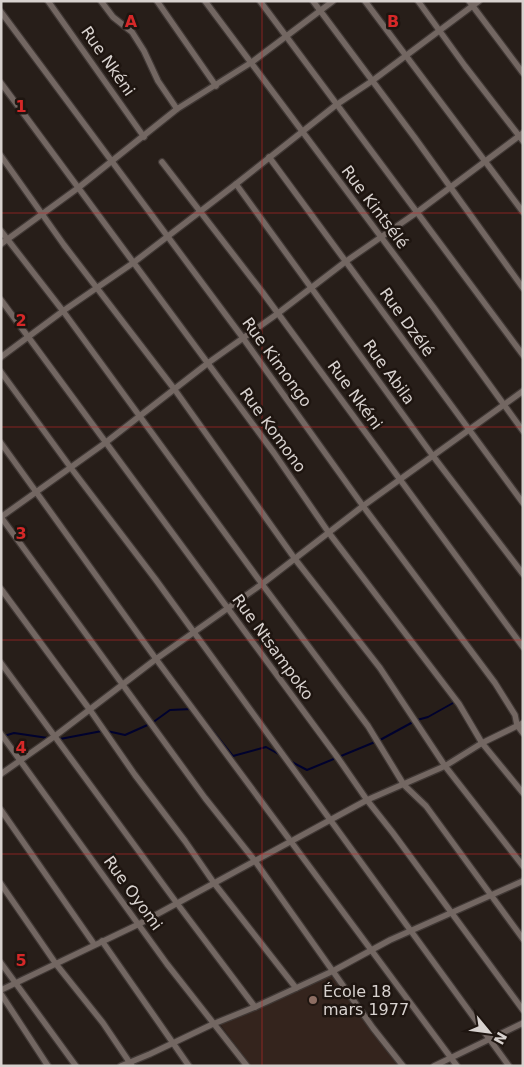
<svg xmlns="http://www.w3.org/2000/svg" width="524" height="1067" viewBox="0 0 524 1067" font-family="'DejaVu Sans',sans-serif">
<rect width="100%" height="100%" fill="#271e19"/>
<!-- built -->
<path fill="#34241d" d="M 331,975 L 397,1064 L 397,1066 L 251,1066 L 220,1024 Z"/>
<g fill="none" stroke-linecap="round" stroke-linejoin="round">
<!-- stream -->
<g stroke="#00022e" stroke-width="2">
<path d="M 417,720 L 428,717 L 453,703"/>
<path d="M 205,721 L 233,756 L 266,747 L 282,756"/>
<path d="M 107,731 L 125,735 L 152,723 L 170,710 L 192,709"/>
<path d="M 4,736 L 14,733 L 48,738"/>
<path d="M 60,739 L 102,731"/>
<path d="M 380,740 L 413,722"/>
<path d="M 290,761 L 307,770 L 375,742"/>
</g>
<!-- minor casing -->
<g stroke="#403835" stroke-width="8">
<g id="minor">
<path d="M 48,1 L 144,137"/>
<path d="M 101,1 L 113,17 L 132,32 L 144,51 L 158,81 L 177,109"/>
<path d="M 157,1 L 216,86"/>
<path d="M 205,1 L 434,308 L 523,431"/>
<path d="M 260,1 L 523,355"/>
<path d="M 313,1 L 415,138 L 523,288"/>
<path d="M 365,1 L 523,212"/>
<path d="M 418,1 L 465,66 L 523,141"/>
<path d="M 469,1 L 523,73"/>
<path d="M 1,12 L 243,338 L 363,506 L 495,683 L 515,715 L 517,725 L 523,733"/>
<path d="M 1,83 L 274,453 L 329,533 L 459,704 L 482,743 L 523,793"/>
<path d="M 1,156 L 64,245 L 175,390 L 295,559 L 380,668 L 445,766 L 523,866"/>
<path d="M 269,157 C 354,272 439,387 523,503"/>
<path d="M 162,162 L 263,293 L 523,647"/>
<path d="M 236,184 L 433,456 L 523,574"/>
<path d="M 1,231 L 63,311 L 262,584 L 368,726 L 404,785 L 426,806 L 523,939"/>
<path d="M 1,244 L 78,188 L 177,109 L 252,62 L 333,1"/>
<path d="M 1,300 L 338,758 L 367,800 L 393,833 L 523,1010"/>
<path d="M 1,357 L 63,311 L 133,263 L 236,184 L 336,105 L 372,81 L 479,1"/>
<path d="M 1,372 L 71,468 L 156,580 L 509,1066"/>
<path d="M 1,443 L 156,659 L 457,1066"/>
<path d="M 1,517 L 205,798 L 255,861 L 373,1028 L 403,1066"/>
<path d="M 1,517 L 105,443 L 208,363 L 277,314 L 345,262 L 416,213 L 523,133"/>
<path d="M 1,589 L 90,710 L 135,775 L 185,841 L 214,883 L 296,988"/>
<path d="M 1,663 L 176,902 L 255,1007"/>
<path d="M 1,734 L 167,964 L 247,1066"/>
<path d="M 1,774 L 55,736 L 156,659 L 262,584 L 363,506 L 523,391"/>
<path d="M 1,810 L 94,944"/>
<path d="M 1,884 L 56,964 L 103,1023 L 132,1066"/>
<path d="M 102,941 L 189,1066"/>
<path d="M 1,963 L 76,1066"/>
<path d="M 1,990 L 139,924 L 367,800 L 445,766 L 482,743 L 523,723"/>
<path d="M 1,994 L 48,1066"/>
<path d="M 121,1066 L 150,1054 L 213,1024 L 255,1007 L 333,971 L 390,940 L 523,881"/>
<path d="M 434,1066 L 523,1023"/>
</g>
</g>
<!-- minor -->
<use href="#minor" stroke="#736762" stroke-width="5.5"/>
</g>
<!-- grid -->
<path fill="none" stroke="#d62828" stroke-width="1" stroke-opacity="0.55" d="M 262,1 L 262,1066M 1,213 L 523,213M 1,427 L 523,427M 1,640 L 523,640M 1,854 L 523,854"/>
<!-- markers -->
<circle fill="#8d6e63" stroke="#1e1510" stroke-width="2" cx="313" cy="1000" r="5"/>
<g text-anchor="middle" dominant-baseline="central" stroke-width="5" stroke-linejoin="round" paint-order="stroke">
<!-- street labels -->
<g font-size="16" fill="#d8d2cf" stroke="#1e1510">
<text transform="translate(108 61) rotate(55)">Rue Nkéni</text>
<text transform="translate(375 207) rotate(53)">Rue Kintsélé</text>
<text transform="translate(407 322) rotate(54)">Rue Dzélé</text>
<text transform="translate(277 362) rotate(54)">Rue Kimongo</text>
<text transform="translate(389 372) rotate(54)">Rue Abila</text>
<text transform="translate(355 395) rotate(54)">Rue Nkéni</text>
<text transform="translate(273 430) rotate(54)">Rue Komono</text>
<text transform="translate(273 647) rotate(54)">Rue Ntsampoko</text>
<text transform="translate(133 893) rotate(54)">Rue Oyomi</text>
</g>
<!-- poi labels -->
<g font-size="16" fill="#d8d2cf" stroke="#1e1510" text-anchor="start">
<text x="323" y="991">École 18<tspan x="323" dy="18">mars 1977</tspan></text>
</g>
</g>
<g font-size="16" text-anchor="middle" font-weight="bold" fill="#d62828" stroke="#1e1510" stroke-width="5" stroke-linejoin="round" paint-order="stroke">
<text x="131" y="27">A</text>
<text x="393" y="27">B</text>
<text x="21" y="112">1</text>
<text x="21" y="326">2</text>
<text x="21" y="539">3</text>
<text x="21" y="753">4</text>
<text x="21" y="966">5</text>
</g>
<!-- border -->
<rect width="524" height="1067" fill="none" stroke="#d8d2cf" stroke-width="5"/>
<!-- north arrow -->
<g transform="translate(489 1032) rotate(119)" stroke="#1e1510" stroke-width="4" paint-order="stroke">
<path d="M0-4L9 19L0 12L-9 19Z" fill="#d8d2cf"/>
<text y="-8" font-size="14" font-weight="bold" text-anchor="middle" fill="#d8d2cf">N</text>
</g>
</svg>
